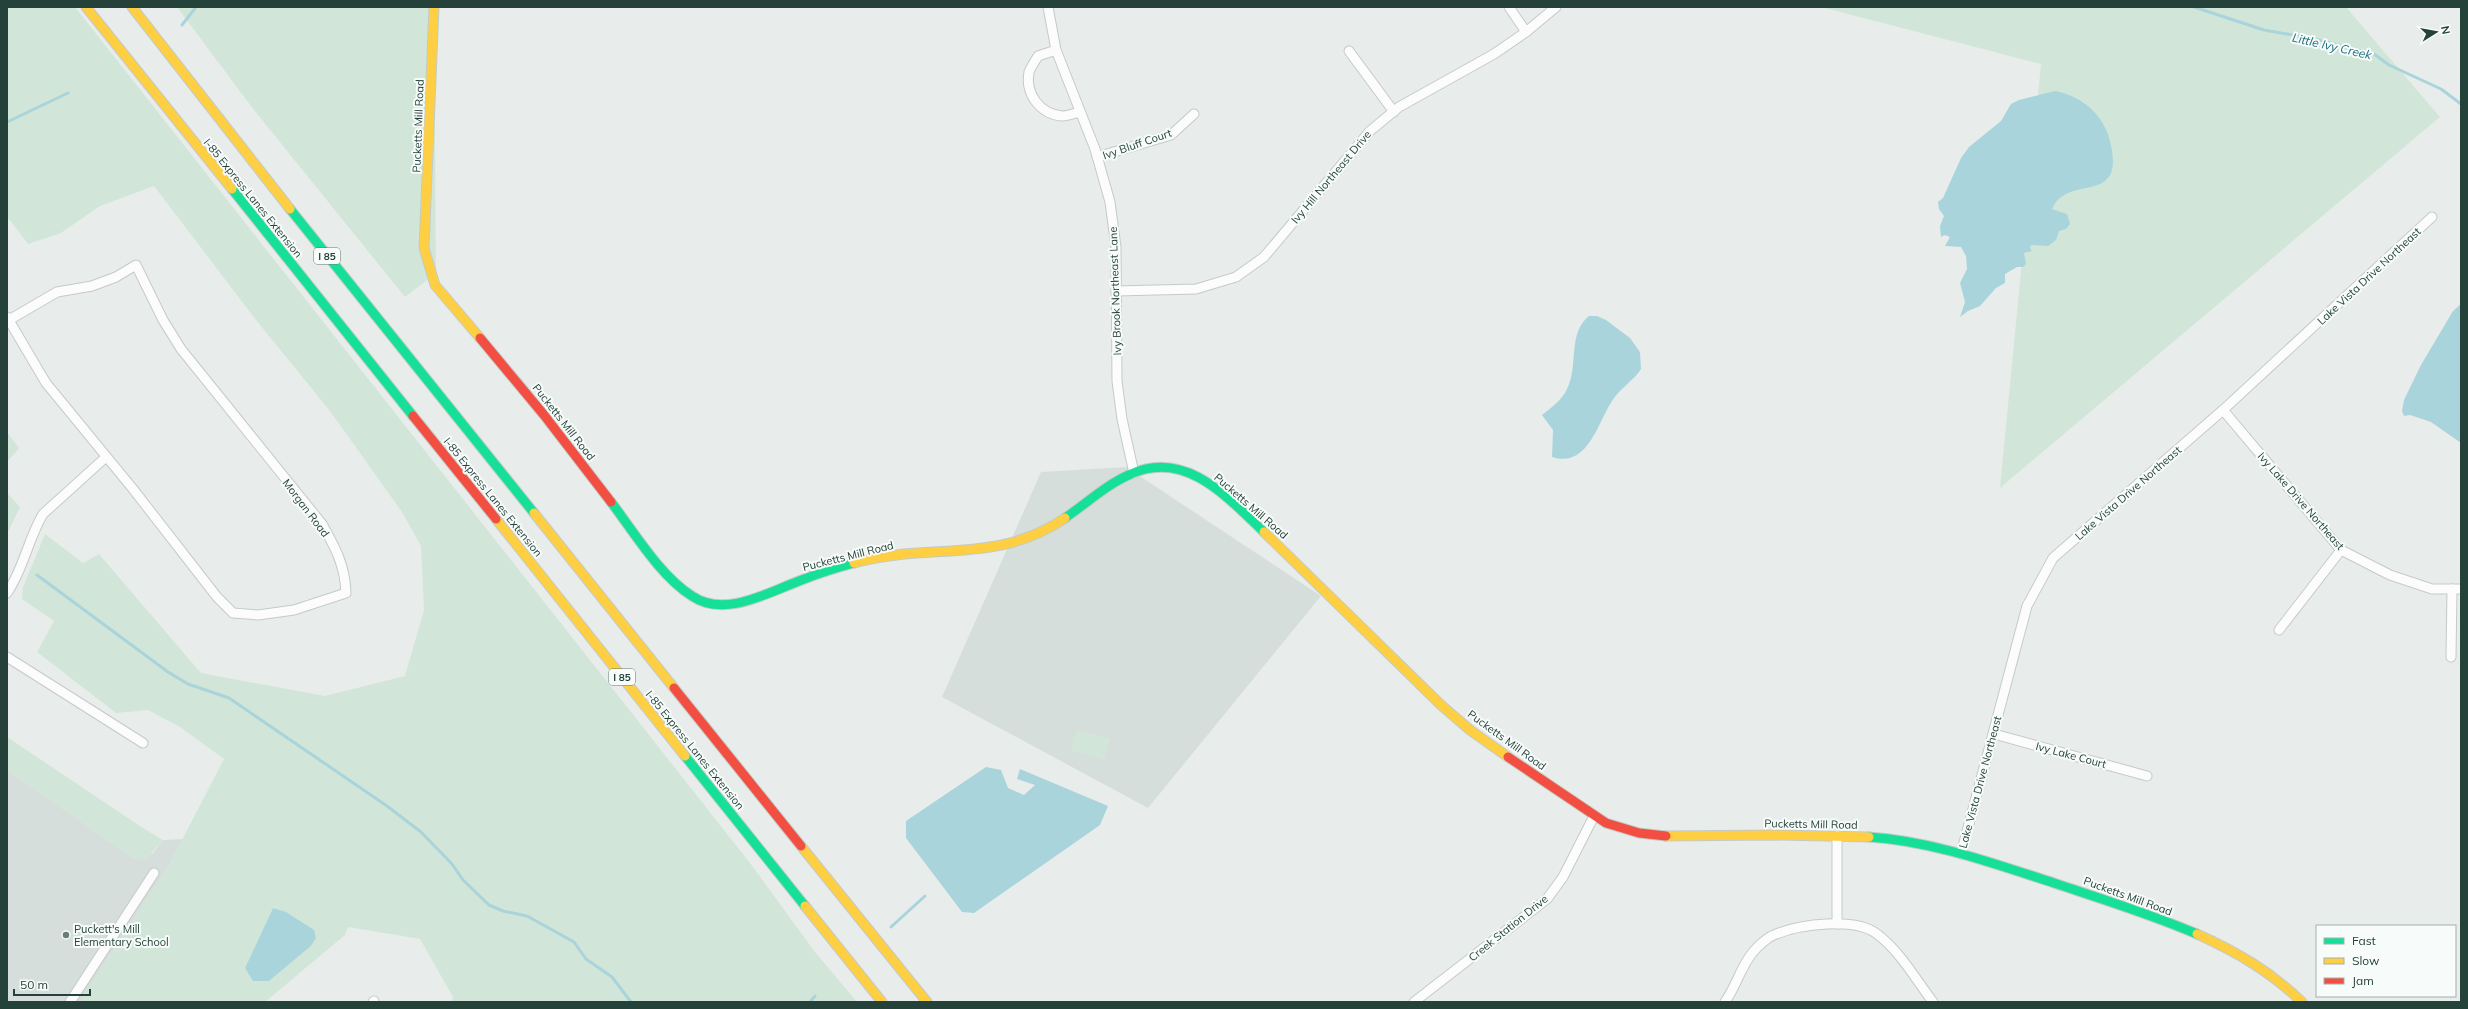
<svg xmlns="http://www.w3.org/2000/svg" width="2468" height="1009" viewBox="0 0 2468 1009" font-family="Mulish,sans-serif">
<rect width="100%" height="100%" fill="#e8edeb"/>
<!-- built -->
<g fill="#d6dedb">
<path d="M 1126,467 L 1321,596 L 1148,808 L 942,697 L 1041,472 Z"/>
<path d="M 7,770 L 135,859 L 153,853 L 163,840 L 183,839 L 168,867 L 80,1002 L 7,1002 Z"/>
</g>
<!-- green -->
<g fill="#d1e6d8" fill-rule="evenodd">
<path d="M 7,7 L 75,7 L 750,863 L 815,952 L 857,1002 L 451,1002 L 453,997 L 420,939 L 348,927 L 345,935 L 265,1002 L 80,1002 L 168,867 L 224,759 L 180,727 L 148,710 L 116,713 L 37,652 L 54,621 L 22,599 L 23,587 L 45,534 L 83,563 L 99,554 L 201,673 L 325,696 L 405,676 L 424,610 L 421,546 L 402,512 L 330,411 L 256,320 L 154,186 L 100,206 L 61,233 L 28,244 L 9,219 L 7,220 ZM 273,908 C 291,913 302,924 316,938 L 311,946 L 269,981 L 245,968 Z"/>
<path d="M 177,7 L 434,7 L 436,273 L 405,297 L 254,110 Z"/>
<path d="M 1821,7 L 2346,7 L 2440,117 L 2000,488 L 2041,64 Z"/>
<path d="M 7,432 L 19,448 L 7,462 Z"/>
<path d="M 7,493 L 20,507 L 7,534 Z"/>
<path d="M 1077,729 L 1110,739 L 1104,760 L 1071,750 Z"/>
<path d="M 7,737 L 143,828 L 163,840 L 145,860 L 135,859 L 7,770 Z"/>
</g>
<!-- water -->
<g fill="#a9d4db">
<path d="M 2055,91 C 2086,97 2108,119 2112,151 C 2113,158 2114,168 2110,175 C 2099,195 2064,181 2052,209 L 2067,214 L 2070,224 L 2066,229 L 2059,231 L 2056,240 L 2048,246 L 2031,245 L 2030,248 L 2032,251 L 2024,253 L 2026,264 L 2023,267 L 2017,267 L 2005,274 L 2005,283 L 1996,288 L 1980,306 L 1968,311 L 1960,317 L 1965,302 L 1960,283 L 1967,269 L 1966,256 L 1961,247 L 1945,246 L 1950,237 L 1945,235 L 1941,237 L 1940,226 L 1944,216 L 1939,209 L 1938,202 L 1943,198 L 1961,158 L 1969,147 L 2001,121 L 2011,104 L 2019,100 Z"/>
<path d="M 2461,304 L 2461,443 L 2431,422 L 2410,415 L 2404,416 L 2402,411 L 2404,400 L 2421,365 L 2453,311 Z"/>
<path d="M 1589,316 L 1597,316 L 1606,320 L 1630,338 L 1640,352 L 1641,369 C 1634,380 1622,387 1614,398 C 1598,420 1589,469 1552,457 L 1553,430 L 1542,415 C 1551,408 1562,400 1567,389 C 1579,365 1567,334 1589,316 Z"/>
<path d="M 986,767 L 1001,770 L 1008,788 L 1024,795 L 1035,785 L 1017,779 L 1020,769 L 1108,806 L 1100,825 L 974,913 L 962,912 L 906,838 L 906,821 Z"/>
<path d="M 273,908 L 286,912 L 314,930 L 316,938 L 311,946 L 269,981 L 253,981 L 245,968 Z"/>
</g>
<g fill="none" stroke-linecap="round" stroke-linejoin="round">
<!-- stream -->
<g stroke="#a9d4db" stroke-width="3">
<path d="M 2194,7 L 2264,30 L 2310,38 L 2374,54 L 2389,65 L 2441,89 L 2461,104"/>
<path d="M 182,25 L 196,7"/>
<path d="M 7,122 L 68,93"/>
<path d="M 37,575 L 168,672 L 188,684 L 229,698 L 387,806 L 421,832 L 452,864 L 463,880 L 489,905 L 503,911 L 527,916 L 574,942 L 586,959 L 612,977 L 631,1002"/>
<path d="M 891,927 L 925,896"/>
<path d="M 810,1002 L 815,996"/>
</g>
<!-- street casing -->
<g stroke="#c5cac8" stroke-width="11">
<g id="street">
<path d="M 1048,7 L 1056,50 L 1095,149 L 1110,202 L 1116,247 L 1117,381 L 1122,419 L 1134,473"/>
<path d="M 1509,7 L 1526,32"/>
<path d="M 1056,50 L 1038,56 C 1035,61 1031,67 1029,72 C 1025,94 1040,114 1062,116 C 1068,116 1075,113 1080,112"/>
<path d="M 1349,51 L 1394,112"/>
<path d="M 1097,157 L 1171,135 L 1194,114"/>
<path d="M 1116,291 L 1196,289 L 1236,277 L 1264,257 L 1370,131 L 1399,107 L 1494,54 L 1526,32 L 1556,7"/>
<path d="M 7,317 L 46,383 L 133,489 L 217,597 L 233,613 L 258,615 L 294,610 L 346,593 C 345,565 335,547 322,524 L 181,349 L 163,320 L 136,265 L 116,277 L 92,286 L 57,292 L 9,320"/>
<path d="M 2223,410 L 2341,550 L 2390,575 L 2432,589 L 2461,589"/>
<path d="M 7,593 C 24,568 28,539 43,514 L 106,457"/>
<path d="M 2279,630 L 2341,550"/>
<path d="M 7,657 L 143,743"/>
<path d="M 2451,657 L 2452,589"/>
<path d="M 1994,734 L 2147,776"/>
<path d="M 1837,836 L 1837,924"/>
<path d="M 1961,854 L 2027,606 L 2053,558 L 2223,410 L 2432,217"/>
<path d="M 70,1002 L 154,873"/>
<path d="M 373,1002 L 374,1001"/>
<path d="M 1414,1002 L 1547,899 L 1563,877 L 1594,816"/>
<path d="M 1725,1002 C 1736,987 1741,966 1753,952 C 1758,946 1768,937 1774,935 C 1799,924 1855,917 1877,934 C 1900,951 1916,980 1933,1002"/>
</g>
</g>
<!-- fast casing -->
<g stroke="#c3cbc8" stroke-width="11">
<g id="fast">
<path d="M 232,189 L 413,416"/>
<path d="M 290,209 L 534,513"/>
<path d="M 611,502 C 634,532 660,576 692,596 C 724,618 767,593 799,581 C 817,574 835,568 854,563"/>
<path d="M 1065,518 C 1087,503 1107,484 1131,474 C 1186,449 1228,498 1264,532"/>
<path d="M 685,756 L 805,906"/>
<path d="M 1869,837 C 1932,841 1995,864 2054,883 C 2102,899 2151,914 2197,934"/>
</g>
</g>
<!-- slow casing -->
<g stroke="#c3cbc8" stroke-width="11">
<g id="slow">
<path d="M 86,7 L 232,189"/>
<path d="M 132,7 L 290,209"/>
<path d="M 434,7 L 424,248 L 435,285 L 480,338"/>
<path d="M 534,513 L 674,688"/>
<path d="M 496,519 L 685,756"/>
<path d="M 1264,532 L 1441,705 L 1470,730 L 1508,757"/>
<path d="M 854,563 C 929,542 997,565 1065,518"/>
<path d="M 1666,836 L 1773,835 L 1869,837"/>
<path d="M 801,846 L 927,1002"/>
<path d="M 805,906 L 882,1002"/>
<path d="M 2197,934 C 2237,952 2271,972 2302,1002"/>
</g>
</g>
<!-- jam casing -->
<g stroke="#c3cbc8" stroke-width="11">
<g id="jam">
<path d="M 480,338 L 544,415 L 611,502"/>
<path d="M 413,416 L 496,519"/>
<path d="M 674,688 L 801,846"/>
<path d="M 1508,757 L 1606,823 L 1639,833 L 1666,836"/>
</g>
</g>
<!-- street -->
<use href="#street" stroke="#fcfcfc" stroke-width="9"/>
<!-- fast -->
<use href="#fast" stroke="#16e098" stroke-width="9"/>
<!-- slow -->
<use href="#slow" stroke="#ffcf43" stroke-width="9"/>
<!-- jam -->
<use href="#jam" stroke="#f24e42" stroke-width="9"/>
</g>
<!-- markers -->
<circle fill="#697e78" stroke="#f7fbf9" stroke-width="1.5" cx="66" cy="935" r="4"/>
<g text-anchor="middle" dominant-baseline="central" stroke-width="4" stroke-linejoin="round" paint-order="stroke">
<!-- shield labels -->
<g fill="#f7fbf9" stroke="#637a73" stroke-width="1">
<rect x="314" y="248" width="26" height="16" rx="3"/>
<rect x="609" y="669" width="26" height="16" rx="3"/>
</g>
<g font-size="10" font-weight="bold" fill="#24423a">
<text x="327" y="256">I 85</text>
<text x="622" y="677">I 85</text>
</g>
<!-- street labels -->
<g font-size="11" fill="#24423a" stroke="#f7fbf9">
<text transform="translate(418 126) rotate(-88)">Pucketts Mill Road</text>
<text transform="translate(1137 144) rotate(-19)">Ivy Bluff Court</text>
<text transform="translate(1331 177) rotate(-50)">Ivy Hill Northeast Drive</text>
<text transform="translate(253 198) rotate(51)">I-85 Express Lanes Extension</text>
<text transform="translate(2369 276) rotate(-43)">Lake Vista Drive Northeast</text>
<text transform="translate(1115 291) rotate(-92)">Ivy Brook Northeast Lane</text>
<text transform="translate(564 422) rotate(52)">Pucketts Mill Road</text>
<text transform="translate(2128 493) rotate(-41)">Lake Vista Drive Northeast</text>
<text transform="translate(493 497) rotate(51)">I-85 Express Lanes Extension</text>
<text transform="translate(2301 501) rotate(49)">Ivy Lake Drive Northeast</text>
<text transform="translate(1251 506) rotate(41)">Pucketts Mill Road</text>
<text transform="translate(306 508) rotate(53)">Morgan Road</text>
<text transform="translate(848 556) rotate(-14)">Pucketts Mill Road</text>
<text transform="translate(1507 740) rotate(36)">Pucketts Mill Road</text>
<text transform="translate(695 750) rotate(51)">I-85 Express Lanes Extension</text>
<text transform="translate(2071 755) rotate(15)">Ivy Lake Court</text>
<text transform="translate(1980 782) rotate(-75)">Lake Vista Drive Northeast</text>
<text transform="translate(1811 824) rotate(1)">Pucketts Mill Road</text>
<text transform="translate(2128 896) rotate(20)">Pucketts Mill Road</text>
<text transform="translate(1508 928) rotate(-39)">Creek Station Drive</text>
</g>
<!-- poi labels -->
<g font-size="11" fill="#24423a" stroke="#f7fbf9" text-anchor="start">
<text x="74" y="929">Puckett's Mill<tspan x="74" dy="13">Elementary School</tspan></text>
</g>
<!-- water labels -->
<g font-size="12" font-style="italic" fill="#1c6f80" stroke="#f7fbf9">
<text transform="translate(2332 46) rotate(13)">Little Ivy Creek</text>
</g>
</g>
<!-- border -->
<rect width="2468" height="1009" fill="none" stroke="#24423a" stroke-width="16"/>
<!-- legend -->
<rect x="2316" y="925" width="140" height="72" fill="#f7fbf9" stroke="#a3b1ad"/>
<rect x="2324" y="938" width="20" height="6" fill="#16e098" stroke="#a3b1ad"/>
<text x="2352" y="945" font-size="12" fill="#24423a">Fast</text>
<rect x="2324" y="958" width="20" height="6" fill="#ffcf43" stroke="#a3b1ad"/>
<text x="2352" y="965" font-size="12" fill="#24423a">Slow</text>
<rect x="2324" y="978" width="20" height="6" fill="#f24e42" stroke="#a3b1ad"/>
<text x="2352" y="985" font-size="12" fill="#24423a">Jam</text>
<!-- north arrow -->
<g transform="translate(2436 32) rotate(79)" stroke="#f7fbf9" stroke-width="3" paint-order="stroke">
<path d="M0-3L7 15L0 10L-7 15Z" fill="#24423a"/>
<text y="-6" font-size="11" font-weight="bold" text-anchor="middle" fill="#24423a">N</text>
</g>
<!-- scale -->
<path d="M14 989v6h76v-6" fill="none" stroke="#24423a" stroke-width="2"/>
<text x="20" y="989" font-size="12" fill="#24423a" stroke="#f7fbf9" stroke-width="3" paint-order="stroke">50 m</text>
</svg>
